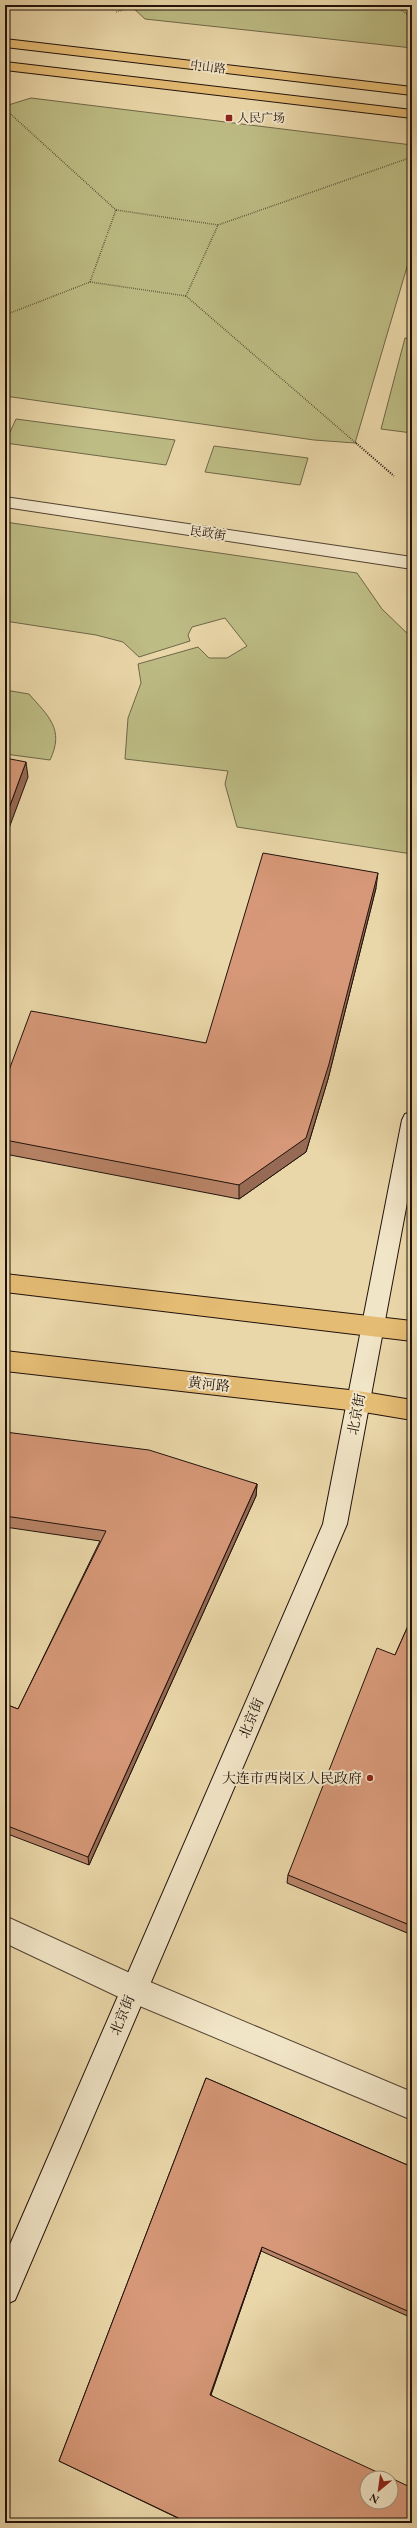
<svg xmlns="http://www.w3.org/2000/svg" width="417" height="2528" viewBox="0 0 417 2528" font-family="'EB Garamond','Noto Serif SC',serif">
<rect width="100%" height="100%" fill="#ead7a9"/>
<filter id="stains"><feTurbulence type="fractalNoise" baseFrequency=".005" numOctaves="4"/><feColorMatrix values="0 0 0 0 .2 0 0 0 0 .09 0 0 0 0 .02 0 0 0 .5 -.17"/></filter>
<radialGradient id="worn" r=".72"><stop offset=".6" stop-color="#630" stop-opacity="0"/><stop offset="1" stop-color="#630" stop-opacity=".3"/></radialGradient>
<!-- green -->
<g fill="#bdbc84" stroke="#6f6748">
<path d="M 130,5 L 412,5 L 412,48 L 145,19 Z"/>
<path d="M 31,98 L 412,145 L 412,250 L 355,443 L 314,440 L 5,396 L 5,106 Z"/>
<path d="M 405,338 L 412,339 L 412,433 L 381,429 Z"/>
<path d="M 16,419 L 175,440 L 166,465 L 5,443 Z"/>
<path d="M 214,446 L 308,458 L 300,485 L 205,472 Z"/>
<path d="M 5,522 L 357,573 L 382,609 L 412,638 L 412,854 L 237,827 L 225,784 L 228,771 L 125,759 L 128,718 L 141,683 L 138,664 L 198,647 L 209,658 L 227,658 L 247,646 L 225,618 L 192,627 L 188,635 L 190,641 L 139,657 L 123,642 L 96,635 L 5,621 Z"/>
<path d="M 5,690 L 29,694 C 48,716 65,729 50,760 L 5,754 Z"/>
</g>
<g fill="none" stroke-linecap="round" stroke-linejoin="round">
<!-- street casing -->
<g stroke="#534332" stroke-width="2">
<g id="street">
<path d="M 5,497 L 412,557 L 412,569 L 5,507 Z"/>
<path d="M 5,1916 L 143,1979 L 412,2092 L 412,2120 L 123,1999 L 5,1943 Z"/>
</g>
</g>
<!-- secondary casing -->
<g stroke="#21120b" stroke-width="2">
<path id="secondary" d="M 412,1112 L 412,1176 L 347,1524 L 15,2300 L 5,2305 L 5,2256 L 323,1524 L 402,1120 L 405,1114 Z"/>
</g>
<!-- primary casing -->
<g stroke="#21120b" stroke-width="2">
<g id="primary">
<path d="M 5,39 L 412,87 L 412,95 L 5,47 Z"/>
<path d="M 5,62 L 412,110 L 412,118 L 5,70 Z"/>
<path d="M 5,1274 L 412,1321 L 412,1341 L 5,1292 Z"/>
<path d="M 5,1351 L 358,1391 L 412,1400 L 412,1420 L 358,1411 L 5,1371 Z"/>
</g>
</g>
<!-- path-far1 -->
<g stroke="#21120b" stroke-width="1.5" stroke-dasharray="0.5 1.5" stroke-linecap="butt">
<path d="M 393,5 L 412,17"/>
<path d="M 116,12 L 138,5"/>
<path d="M 5,109 L 116,210 L 90,282 L 5,315"/>
<path d="M 116,210 L 218,225"/>
<path d="M 90,282 L 186,296"/>
<path d="M 357,444 L 186,296 L 218,225 L 412,157"/>
</g>
<!-- path -->
<path stroke="#21120b" stroke-width="2" stroke-dasharray="1 1.5" stroke-linecap="butt" d="M 356,443 L 394,476"/>
<!-- street -->
<use href="#street" fill="#f1e5c7" fill-rule="evenodd"/>
<!-- secondary -->
<use href="#secondary" fill="#f1e5c7" fill-rule="evenodd"/>
<!-- primary -->
<use href="#primary" fill="#e5bc74" fill-rule="evenodd"/>
</g>
<!-- wall -->
<g fill="#b88367" stroke="#21120b">
<path d="M 376,888 L 328,1079 L 306,1152 L 239,1199 L 5,1154 L 5,1081 L 206,1043 Z"/>
<path d="M 5,1432 L 257,1484 L 256,1496 L 89,1865 L 5,1833 L 5,1704 L 18,1709 L 100,1541 L 5,1527 Z"/>
<path d="M 412,1617 L 412,1935 L 287,1883 L 288,1875 L 395,1655 Z"/>
<path d="M 206,2078 L 412,2167 L 412,2318 L 261,2251 L 211,2395 L 412,2523 L 188,2523 L 59,2461 Z"/>
</g>
<!-- shaded-wall -->
<g fill="#966a54" stroke="#21120b">
<path d="M 26,762 L 28,777 L 5,839 L 5,819 Z"/>
<path d="M 378,873 L 376,888 L 328,1079 L 306,1152 L 239,1199 L 239,1185 Z"/>
<path d="M 257,1484 L 256,1496 L 89,1865 L 88,1857 Z"/>
<path d="M 262,2247 L 261,2251 L 210,2397 L 210,2395 Z"/>
</g>
<!-- building -->
<g fill="#d69878" stroke="#21120b">
<path d="M 5,758 L 26,762 L 5,819 Z"/>
<path d="M 263,853 L 378,873 L 329,1064 L 306,1138 L 239,1185 L 5,1140 L 5,1081 L 31,1011 L 206,1043 Z"/>
<path d="M 5,1432 L 149,1450 L 257,1484 L 88,1857 L 5,1825 L 5,1704 L 18,1709 L 106,1531 L 5,1516 Z"/>
<path d="M 412,1617 L 412,1926 L 288,1875 L 377,1648 L 395,1655 Z"/>
<path d="M 206,2078 L 412,2167 L 412,2313 L 262,2247 L 210,2395 L 390,2478 L 367,2478 L 367,2502 L 391,2502 L 391,2478 L 412,2488 L 412,2523 L 189,2523 L 59,2461 Z"/>
</g>
<!-- markers -->
<g fill="#8f2418" stroke="#f1e5c7" stroke-width="1.5">
<rect x="225" y="114" width="8" height="8" rx="2"/>
<circle cx="370" cy="1778" r="4"/>
</g>
<g text-anchor="middle" dominant-baseline="central" stroke-width="4" stroke-linejoin="round" paint-order="stroke">
<!-- far-street labels -->
<g font-size="12" fill="#21120b" stroke="#f1e5c7">
<text transform="translate(208 67) rotate(7)">中山路</text>
<text transform="translate(208 533) rotate(9)">民政街</text>
</g>
<!-- far-poi labels -->
<g font-size="12" fill="#21120b" stroke="#f1e5c7" text-anchor="start">
<text x="237" y="118">人民广场</text>
</g>
<!-- street labels -->
<g font-size="14" fill="#21120b" stroke="#f1e5c7">
<text transform="translate(209 1384) rotate(6)">黄河路</text>
<text transform="translate(356 1414) rotate(-79)">北京街</text>
<text transform="translate(251 1718) rotate(-67)">北京街</text>
<text transform="translate(122 2015) rotate(-67)">北京街</text>
</g>
<!-- poi labels -->
<g font-size="14" fill="#21120b" stroke="#f1e5c7" text-anchor="end">
<text x="362" y="1778">大连市西岗区人民政府</text>
</g>
</g>
<!-- margin -->
<rect width="417" height="2528" fill="none" stroke="#ead7a9" stroke-width="20"/>
<rect x="6" y="6" width="405" height="2516" fill="none" stroke="#21120b" stroke-width="2"/>
<rect x="10" y="10" width="397" height="2508" fill="none" stroke="#21120b"/>
<!-- north arrow -->
<g transform="translate(379 2490) rotate(209)"><circle r="19" fill="#f1e5c7" stroke="#9e917c"/>
<path d="M0-3L7 15L0 10L-7 15Z" fill="#8f2418"/>
<text y="-6" font-size="11" font-weight="bold" text-anchor="middle" fill="#21120b">N</text>
</g>
<rect width="100%" height="100%" filter="url(#stains)"/>
<rect width="100%" height="100%" fill="url(#worn)"/>
</svg>
